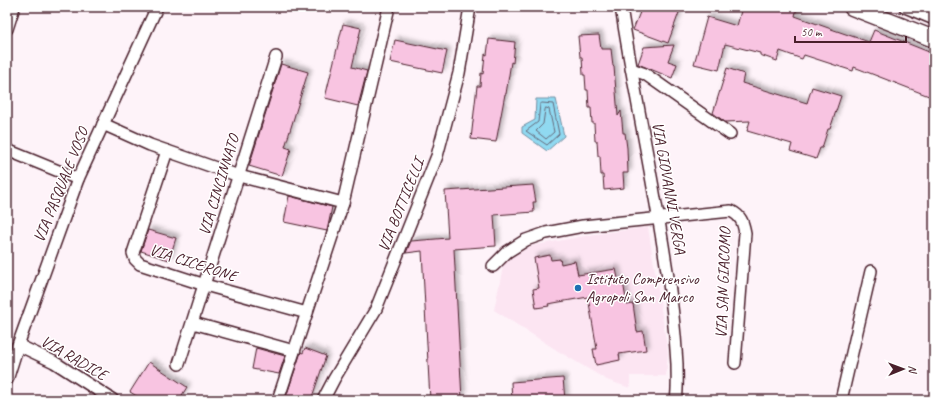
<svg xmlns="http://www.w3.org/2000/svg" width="941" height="407" viewBox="0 0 941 407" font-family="Caveat,sans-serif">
<defs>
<filter id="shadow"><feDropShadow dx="3.5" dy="-3.5" stdDeviation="2" flood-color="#0004"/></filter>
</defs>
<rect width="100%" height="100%" fill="#fef3f9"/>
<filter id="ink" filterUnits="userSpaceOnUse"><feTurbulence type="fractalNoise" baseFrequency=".025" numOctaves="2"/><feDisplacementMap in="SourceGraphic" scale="8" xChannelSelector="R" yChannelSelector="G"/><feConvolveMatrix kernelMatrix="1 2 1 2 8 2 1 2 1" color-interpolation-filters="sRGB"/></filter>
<g filter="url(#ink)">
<!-- built -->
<path fill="#fce5f2" d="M 648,227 L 668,353 L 666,376 L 630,376 L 630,388 L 607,380 L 558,351 L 494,310 L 503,267 L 507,259 L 531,246 L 596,234 Z"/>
<!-- water -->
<path fill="#90d9f1" stroke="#748fa2" d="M 536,99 L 556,99 L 564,136 L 547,151 L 522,133 L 522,127 L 535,120 Z"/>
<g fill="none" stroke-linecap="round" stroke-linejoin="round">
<!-- shore -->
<g stroke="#66697a" stroke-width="1">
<path d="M 542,103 L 553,104 L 559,134 L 547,145 L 526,131 L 538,122 L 540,105 Z"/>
<path d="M 546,108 L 549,109 L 554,132 L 546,139 L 536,131 L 543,124 L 545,110 Z"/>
</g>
</g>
<!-- building -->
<g fill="#f8c4e1" stroke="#4a1f2b" filter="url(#shadow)">
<path d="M 642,7 L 681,7 L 668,43 L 633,30 Z"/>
<path d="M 742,7 L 797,7 L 795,16 L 834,30 L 869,42 L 874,30 L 934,54 L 934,98 L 854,67 L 853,71 L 804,55 L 802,59 L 780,51 L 777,61 L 760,55 L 760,53 L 725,44 L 719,70 L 694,64 L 707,17 L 737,26 Z"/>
<path d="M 343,24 L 361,28 L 352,67 L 367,71 L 358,106 L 325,98 Z"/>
<path d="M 599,35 L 601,49 L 611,49 L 613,66 L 614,67 L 618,116 L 621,111 L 623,133 L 625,133 L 627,148 L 628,173 L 623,173 L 624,188 L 604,190 L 603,175 L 601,175 L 600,156 L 598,156 L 597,141 L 595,141 L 594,123 L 592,123 L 591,108 L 589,108 L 588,90 L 586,90 L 585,75 L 583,75 L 582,57 L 580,57 L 578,36 Z"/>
<path d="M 489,39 L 515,42 L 513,63 L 511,62 L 506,94 L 505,94 L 496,142 L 471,139 L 477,86 L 480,86 L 481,73 L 483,74 L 485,54 L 487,55 Z"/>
<path d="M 395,40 L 447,51 L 442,73 L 390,62 Z"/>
<path d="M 674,45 L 668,61 L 677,64 L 672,78 L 638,64 L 644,47 Z"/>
<path d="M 281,64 L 308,72 L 285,147 L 291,149 L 282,176 L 249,166 Z"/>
<path d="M 727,68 L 744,74 L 742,83 L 807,103 L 812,87 L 841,96 L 830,129 L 828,129 L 822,148 L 820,148 L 816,159 L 790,151 L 792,144 L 747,131 L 750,121 L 725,122 L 713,113 Z"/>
<path d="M 533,185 L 536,202 L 533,202 L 534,212 L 494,215 L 496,246 L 454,249 L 462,400 L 430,400 L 422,251 L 406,253 L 411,241 L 448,238 L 445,191 Z"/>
<path d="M 289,196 L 332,207 L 327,231 L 284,222 Z"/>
<path d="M 148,230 L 176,238 L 169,260 L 141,251 Z"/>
<path d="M 550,255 L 551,260 L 560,259 L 561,264 L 575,261 L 578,275 L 616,269 L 619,283 L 623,282 L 627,305 L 633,304 L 637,332 L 643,331 L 646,350 L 619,354 L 620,360 L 596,365 L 593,349 L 597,349 L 588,297 L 548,304 L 549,306 L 536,308 L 533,289 L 539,288 L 534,258 Z"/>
<path d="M 256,348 L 285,356 L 279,374 L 252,369 Z"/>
<path d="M 305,348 L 326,356 L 311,400 L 285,400 L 301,352 L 303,353 Z"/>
<path d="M 149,362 L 187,387 L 179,400 L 143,400 L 130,392 Z"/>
<path d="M 563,378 L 565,400 L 512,400 L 511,382 Z"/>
</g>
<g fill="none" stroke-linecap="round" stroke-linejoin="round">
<!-- street casing -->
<g stroke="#4a1f2b" stroke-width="14">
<g id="street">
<path d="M 621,7 C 634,91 652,174 665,258 C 671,293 675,328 677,364 C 677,376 678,388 676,400"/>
<path d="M 905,7 L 934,19"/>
<path d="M 7,29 L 14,7"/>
<path d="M 631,69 L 645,74 L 730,134"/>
<path d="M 103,124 L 150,145 L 239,176 L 343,203"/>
<path d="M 7,150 L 78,179"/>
<path d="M 167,151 L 133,253 L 135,259 L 140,264 L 205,285 L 307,313"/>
<path d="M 493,266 L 507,252 L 526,240 L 546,233 L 583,226 L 731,211 C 741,216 743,222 745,233 L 735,363"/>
<path d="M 193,323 L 294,351"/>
<path d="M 18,345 L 54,362 L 113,400"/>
<path d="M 179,364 L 276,57"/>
<path d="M 7,380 L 18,345 L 78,179 L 157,7"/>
<path d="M 278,400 L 343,203 L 389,7"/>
<path d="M 323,400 L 334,379 L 376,309 L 437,156 L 459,73 L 470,7"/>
<path d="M 841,400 L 871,271"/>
</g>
</g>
<!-- secondary casing -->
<g stroke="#4a1f2b" stroke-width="19">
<path id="secondary" d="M 852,7 L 934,39"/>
</g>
<!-- street -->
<use href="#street" stroke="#fff" stroke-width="11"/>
<!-- secondary -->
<use href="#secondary" stroke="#fff" stroke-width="16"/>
</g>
</g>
<!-- markers -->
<circle fill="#1f6fb2" stroke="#fff" stroke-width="1.5" cx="578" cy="288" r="4"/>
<g text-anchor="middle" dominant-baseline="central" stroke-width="3" stroke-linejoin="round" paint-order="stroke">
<!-- street labels -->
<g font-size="16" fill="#4a1f2b" stroke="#fff">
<text transform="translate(61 185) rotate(-68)">VIA PASQUALE VOSO</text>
<text transform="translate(219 185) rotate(-73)">VIA CINCINNATO</text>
<text transform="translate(669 188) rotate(80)">VIA GIOVANNI VERGA</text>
<text transform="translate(401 205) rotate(-68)">VIA BOTTICELLI</text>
<text transform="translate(193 263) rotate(18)">VIA CICERONE</text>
<text transform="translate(723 283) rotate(-88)">VIA SAN GIACOMO</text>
<text transform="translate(74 358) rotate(30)">VIA RADICE</text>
</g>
<!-- poi labels -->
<g font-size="16" fill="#4a1f2b" stroke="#fff" text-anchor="start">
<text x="586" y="279">Istituto Comprensivo<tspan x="586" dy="18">Agropoli San Marco</tspan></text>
</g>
</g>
<!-- margin -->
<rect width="941" height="407" fill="none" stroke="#fff" stroke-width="24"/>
<rect x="12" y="12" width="917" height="383" fill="none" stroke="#4a1f2b" stroke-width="1.5" filter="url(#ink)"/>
<!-- north arrow -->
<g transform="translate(903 369) rotate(89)" stroke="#ffffff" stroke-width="3" paint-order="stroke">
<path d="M0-3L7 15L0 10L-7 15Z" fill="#4a1f2b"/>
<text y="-6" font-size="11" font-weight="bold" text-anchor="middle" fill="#4a1f2b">N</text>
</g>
<!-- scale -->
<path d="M795 36v6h111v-6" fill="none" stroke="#4a1f2b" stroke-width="2"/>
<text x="801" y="36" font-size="12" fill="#4a1f2b" stroke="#ffffff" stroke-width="3" paint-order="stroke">50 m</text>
</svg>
